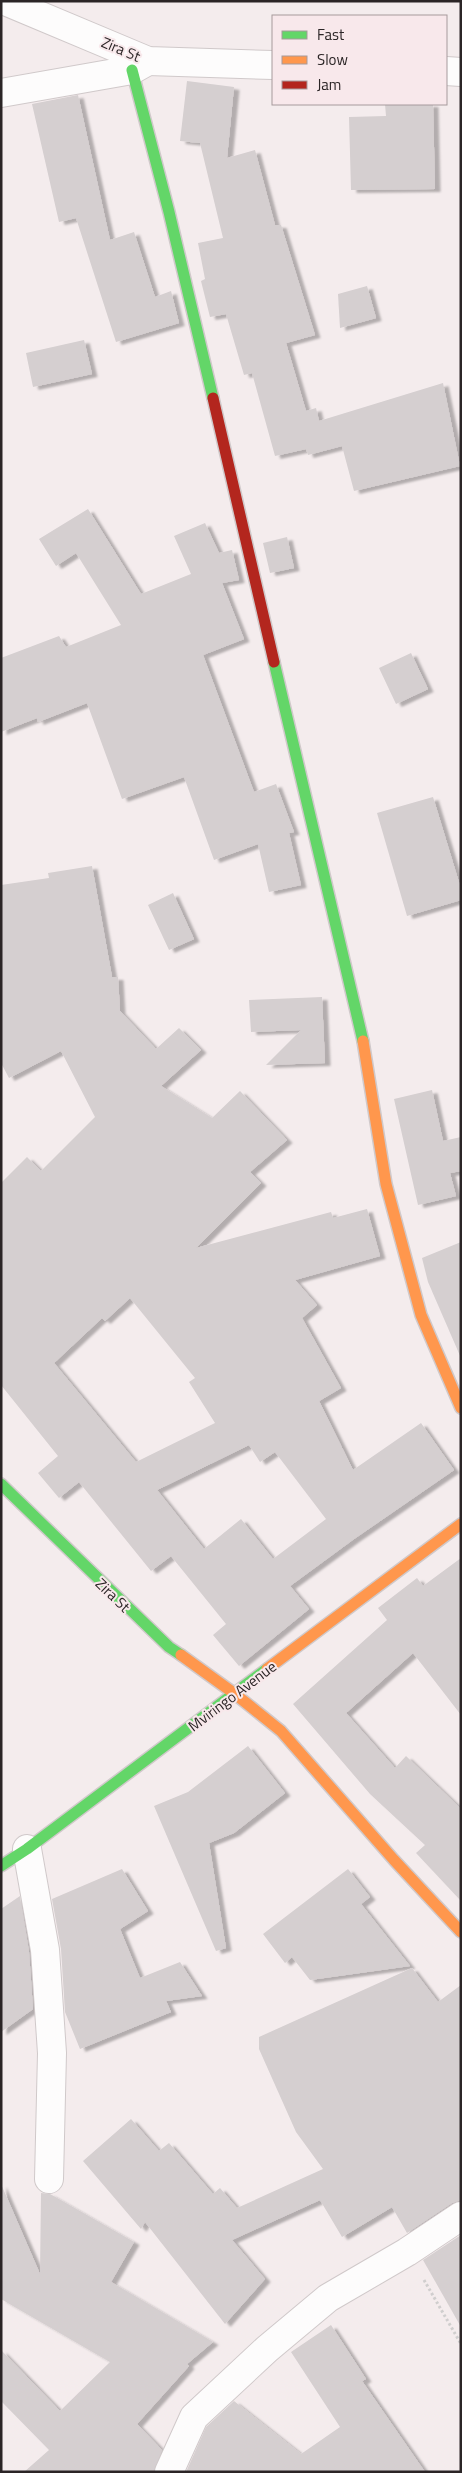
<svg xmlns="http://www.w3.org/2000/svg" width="462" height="2473" viewBox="0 0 462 2473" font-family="'Titillium Web',sans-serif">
<defs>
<filter id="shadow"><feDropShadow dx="5.5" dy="3" stdDeviation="1" flood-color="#0004"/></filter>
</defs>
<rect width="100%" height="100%" fill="#f4eced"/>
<!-- building -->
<g fill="#d5cfd0" fill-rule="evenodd" filter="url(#shadow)">
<path d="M 187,81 L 234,87 L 227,158 L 255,150 L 275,225 L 281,225 L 315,335 L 286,343 L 306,411 L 316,408 L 319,421 L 443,383 L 460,466 L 354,491 L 342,446 L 308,455 L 306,449 L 275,456 L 252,373 L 244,375 L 226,314 L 210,317 L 201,281 L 205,279 L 198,243 L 223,238 L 200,143 L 180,141 Z"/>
<path d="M 78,95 L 110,240 L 134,232 L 155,297 L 171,291 L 179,323 L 116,342 L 76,218 L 59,222 L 32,104 Z"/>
<path d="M 385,104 L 433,104 L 435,189 L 351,190 L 349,117 L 386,116 Z"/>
<path d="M 367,286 L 376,318 L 340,328 L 338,294 Z"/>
<path d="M 84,340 L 92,374 L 33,387 L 26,353 Z"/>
<path d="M 88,509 L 141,594 L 191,574 L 174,536 L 205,523 L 219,553 L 232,550 L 239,580 L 222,583 L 244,639 L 203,655 L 254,792 L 276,784 L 294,832 L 289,833 L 301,885 L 269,892 L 258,844 L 214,860 L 184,777 L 122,799 L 87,703 L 38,722 L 37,718 L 1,732 L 1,658 L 59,636 L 66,647 L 121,625 L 76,553 L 56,566 L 39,539 Z"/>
<path d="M 287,537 L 294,568 L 270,573 L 263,543 Z"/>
<path d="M 411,653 L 428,689 L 396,704 L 379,668 Z"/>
<path d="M 433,797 L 461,889 L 461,900 L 407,916 L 377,813 Z"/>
<path d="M 92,866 L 112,977 L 118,977 L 120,1011 L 156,1049 L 179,1028 L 201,1050 L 161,1086 L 212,1118 L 240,1091 L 287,1140 L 250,1172 L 261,1183 L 196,1248 L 331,1212 L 333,1218 L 367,1209 L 380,1256 L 295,1280 L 317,1305 L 302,1318 L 341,1388 L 319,1401 L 353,1470 L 421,1423 L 454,1470 L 354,1539 L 290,1586 L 309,1609 L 239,1666 L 213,1635 L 226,1624 L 171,1556 L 151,1571 L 79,1482 L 59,1498 L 38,1473 L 58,1456 L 1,1385 L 1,1183 L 27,1157 L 41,1171 L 95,1117 L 61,1051 L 9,1078 L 1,1063 L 1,885 L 49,878 L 48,873 ZM 130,1298 L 195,1378 L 189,1382 L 215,1423 L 136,1462 L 54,1363 L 102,1318 L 105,1321 ZM 249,1445 L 260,1462 L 275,1452 L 326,1519 L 273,1559 L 241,1519 L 204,1549 L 157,1490 Z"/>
<path d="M 173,893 L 194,939 L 169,950 L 148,905 Z"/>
<path d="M 322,997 L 325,1063 L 266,1065 L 301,1030 L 251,1032 L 249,1000 Z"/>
<path d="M 432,1090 L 443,1141 L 461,1137 L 461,1171 L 450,1173 L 456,1196 L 418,1205 L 394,1099 Z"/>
<path d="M 461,1242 L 461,1358 L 428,1282 L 422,1258 Z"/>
<path d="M 461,1558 L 461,1715 L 413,1653 L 346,1713 L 395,1768 L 406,1756 L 461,1809 L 461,1901 L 416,1853 L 425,1845 L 370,1794 L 293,1704 L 387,1620 L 378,1608 L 417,1578 L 423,1586 Z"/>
<path d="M 248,1746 L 285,1793 L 234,1833 L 209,1843 L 226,1948 L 216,1951 L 154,1806 L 188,1792 Z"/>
<path d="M 122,1869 L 148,1911 L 120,1929 L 140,1978 L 180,1962 L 202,1996 L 166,2001 L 171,2012 L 80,2049 L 65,2012 L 61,1949 L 52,1899 Z"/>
<path d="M 348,1869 L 370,1897 L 361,1904 L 410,1966 L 310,1980 L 292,1957 L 285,1963 L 263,1934 Z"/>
<path d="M 20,1896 L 29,1952 L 33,2009 L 1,2032 L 1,1909 Z"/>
<path d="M 412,1968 L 438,2002 L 461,1985 L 461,2200 L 452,2203 L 407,2233 L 392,2207 L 342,2237 L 320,2200 L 232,2240 L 265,2279 L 225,2324 L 145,2222 L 141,2229 L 83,2161 L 131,2119 L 159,2151 L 169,2143 L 213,2194 L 220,2188 L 237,2208 L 323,2169 L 296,2132 L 259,2049 L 259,2037 Z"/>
<path d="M 1,2184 L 40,2274 L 41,2193 L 50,2194 L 134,2242 L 111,2282 L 213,2342 L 187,2364 L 189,2366 L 137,2424 L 162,2450 L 154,2472 L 24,2472 L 49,2450 L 1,2401 L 1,2350 L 60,2411 L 110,2362 L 1,2299 Z"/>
<path d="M 461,2235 L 461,2327 L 423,2260 Z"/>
<path d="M 331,2325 L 366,2379 L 362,2381 L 425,2472 L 186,2472 L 206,2427 L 234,2401 L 301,2454 L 340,2427 L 291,2352 Z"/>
</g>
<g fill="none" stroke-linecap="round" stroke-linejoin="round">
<!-- street casing -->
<g stroke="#d0c9ca" stroke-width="30">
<g id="street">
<path d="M 5,1 L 148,61 L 273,65"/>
<path d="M 446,71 L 461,72"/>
<path d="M 1,93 L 132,70 L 148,61"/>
<path d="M 27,1849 L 45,1950 L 52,2053 L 49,2179"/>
<path d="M 169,2472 L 194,2417 L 267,2349 L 328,2298 L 407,2252 L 461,2216"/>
</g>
</g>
<!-- fast casing -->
<g stroke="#d0c9ca" stroke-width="14">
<g id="fast">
<path d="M 132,70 L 169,212 L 213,398"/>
<path d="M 274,662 L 363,1041"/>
<path d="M 1,1484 L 169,1647 L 181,1655"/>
<path d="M 1,1866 L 27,1849 L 267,1669"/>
</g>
</g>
<!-- slow casing -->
<g stroke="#d0c9ca" stroke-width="14">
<g id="slow">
<path d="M 363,1041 L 386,1184 L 421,1315 L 461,1408"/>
<path d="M 181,1655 L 235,1694 L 281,1731 L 394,1860 L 461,1932"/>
<path d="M 267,1669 L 461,1524"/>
</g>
</g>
<!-- jam casing -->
<g stroke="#d0c9ca" stroke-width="14">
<path id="jam" d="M 213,398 L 274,662"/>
</g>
<!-- path -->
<path stroke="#d0cece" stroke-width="3" stroke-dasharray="2.5 2.5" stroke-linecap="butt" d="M 424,2280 L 461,2344"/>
<!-- street -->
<use href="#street" stroke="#fdfcfc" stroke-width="28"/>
<!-- fast -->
<use href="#fast" stroke="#63d668" stroke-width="11"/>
<!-- slow -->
<use href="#slow" stroke="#ff974d" stroke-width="11"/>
<!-- jam -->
<use href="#jam" stroke="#b3261e" stroke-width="11"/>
</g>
<g text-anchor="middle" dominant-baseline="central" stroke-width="4" stroke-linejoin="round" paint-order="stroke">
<!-- street labels -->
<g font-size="15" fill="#2b2526" stroke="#f8e8eb">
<text transform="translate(121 49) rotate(23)">Zira St</text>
<text transform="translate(113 1595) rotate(44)">Zira St</text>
<text transform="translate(232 1696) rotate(-37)">Mviringo Avenue</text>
</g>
</g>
<!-- border -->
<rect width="462" height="2473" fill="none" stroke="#2b2526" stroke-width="5"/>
<!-- legend -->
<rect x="272" y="15" width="175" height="90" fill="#f8e8eb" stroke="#a69a9c"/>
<rect x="282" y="31" width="25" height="8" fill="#63d668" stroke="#a69a9c"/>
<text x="317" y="40" font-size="15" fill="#2b2526">Fast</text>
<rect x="282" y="56" width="25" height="8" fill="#ff974d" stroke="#a69a9c"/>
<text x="317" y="65" font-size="15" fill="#2b2526">Slow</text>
<rect x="282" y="81" width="25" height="8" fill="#b3261e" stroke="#a69a9c"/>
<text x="317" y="90" font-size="15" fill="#2b2526">Jam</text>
</svg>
